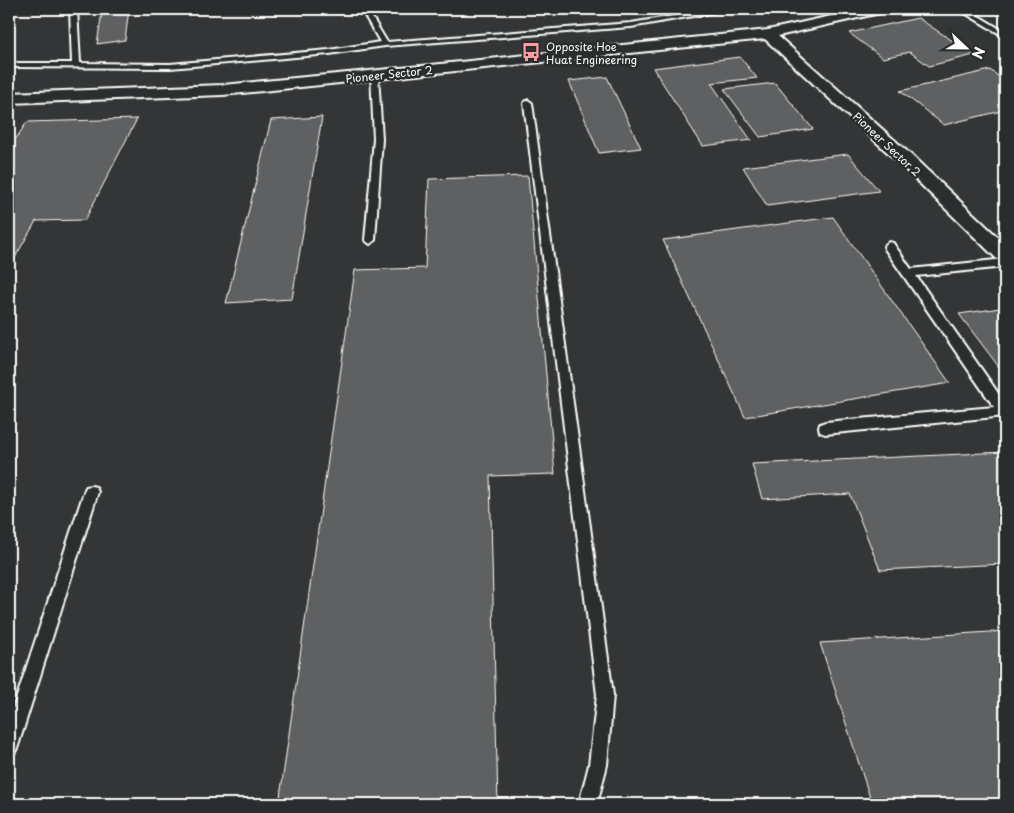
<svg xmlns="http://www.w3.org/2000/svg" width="1014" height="813" viewBox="0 0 1014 813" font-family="'Playpen Sans',sans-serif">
<rect width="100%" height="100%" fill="#333536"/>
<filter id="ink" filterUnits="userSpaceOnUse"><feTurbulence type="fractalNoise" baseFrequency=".02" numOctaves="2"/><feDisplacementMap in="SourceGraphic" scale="10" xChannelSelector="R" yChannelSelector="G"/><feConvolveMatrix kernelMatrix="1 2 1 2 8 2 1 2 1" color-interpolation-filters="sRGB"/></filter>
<g filter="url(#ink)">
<!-- building -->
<g fill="#5f6162" stroke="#fff">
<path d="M 129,9 L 125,40 L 97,44 L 102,12 Z"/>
<path d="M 918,18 L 974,55 L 929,66 L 910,52 L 883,58 L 849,33 Z"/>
<path d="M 740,57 L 757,78 L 711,83 L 751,140 L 703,146 L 653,68 Z"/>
<path d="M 990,70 L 1005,81 L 1005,110 L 944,125 L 900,91 Z"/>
<path d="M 607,77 L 641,148 L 599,153 L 569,81 Z"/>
<path d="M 775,83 L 813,129 L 760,137 L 724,89 Z"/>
<path d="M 322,117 L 292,299 L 226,303 L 271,120 Z"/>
<path d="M 137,119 L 85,220 L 36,221 L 9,268 L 9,149 L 27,122 Z"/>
<path d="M 848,154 L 879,191 L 767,206 L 743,167 Z"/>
<path d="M 528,176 L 555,474 L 490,476 L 498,804 L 279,804 L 355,270 L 425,268 L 429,179 Z"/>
<path d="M 833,217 L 950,383 L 745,417 L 663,240 Z"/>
<path d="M 1000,308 L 1005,315 L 1005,375 L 959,314 Z"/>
<path d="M 1005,452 L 1005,564 L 880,570 L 850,494 L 762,499 L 752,464 Z"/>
<path d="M 1005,631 L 1005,804 L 872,804 L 820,643 Z"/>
</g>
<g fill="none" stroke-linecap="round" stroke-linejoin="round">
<!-- lane casing -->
<g stroke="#fff" stroke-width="4">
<g id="lane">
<path d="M 70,9 L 77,9 L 80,63 L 170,64 L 329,50 L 380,42 L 361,9 L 367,9 L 387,42 L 631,23 L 717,9 L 733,9 L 631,27 L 385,46 L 329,54 L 170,68 L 9,67 L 9,63 L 72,63 Z"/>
<path d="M 958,9 L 967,9 L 1005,32 L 1005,37 Z"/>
<path d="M 371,73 L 378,75 L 382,139 L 375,240 L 370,244 L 365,240 L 374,139 Z"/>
<path d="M 528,100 L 532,103 L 613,695 L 607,765 L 597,804 L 579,804 L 589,765 L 597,695 L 524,103 Z"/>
<path d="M 889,242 L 893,243 L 911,269 L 1005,259 L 1005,267 L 916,276 L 1005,403 L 1005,416 L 825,434 L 820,432 L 819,428 L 820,424 L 825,422 L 994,407 L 885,249 L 884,246 Z"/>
<path d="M 91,486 L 96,487 L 98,492 L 18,746 L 15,752 L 9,755 L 9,721 L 84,492 L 86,487 Z"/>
</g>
</g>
<!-- street casing -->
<g stroke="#fff" stroke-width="4">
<path id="street" d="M 863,9 L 887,9 L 880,13 L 778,36 L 910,154 L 1005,244 L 1005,262 L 998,260 L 898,162 L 765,39 L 223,95 L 9,103 L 9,93 L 223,85 L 421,66 L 768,30 Z"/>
</g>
<!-- lane -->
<use href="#lane" fill="#2a2d2e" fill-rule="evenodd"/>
<!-- street -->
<use href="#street" fill="#2a2d2e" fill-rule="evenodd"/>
</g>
</g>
<!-- icons -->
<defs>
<g id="bus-bare" transform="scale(1.5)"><path d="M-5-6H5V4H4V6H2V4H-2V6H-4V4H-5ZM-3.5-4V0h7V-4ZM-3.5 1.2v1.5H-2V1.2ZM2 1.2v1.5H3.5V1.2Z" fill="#ff9aa2" stroke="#2a2d2e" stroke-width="2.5" paint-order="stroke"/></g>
</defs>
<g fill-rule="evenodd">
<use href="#bus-bare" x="531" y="52"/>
</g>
<g text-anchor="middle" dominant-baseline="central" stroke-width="5" stroke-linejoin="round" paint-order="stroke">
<!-- far-poi labels -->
<g font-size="11" fill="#fff" stroke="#2a2d2e" text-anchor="start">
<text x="546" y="46">Opposite Hoe<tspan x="546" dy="13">Huat Engineering</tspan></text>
</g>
<!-- far-street labels -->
<g font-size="11" fill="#fff" stroke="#2a2d2e">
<text transform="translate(389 74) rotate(-6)">Pioneer Sector 2</text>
<text transform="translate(887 144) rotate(43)">Pioneer Sector 2</text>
</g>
</g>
<!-- margin -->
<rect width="1014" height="813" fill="none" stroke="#2a2d2e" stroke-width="30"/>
<rect x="15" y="15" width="984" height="783" fill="none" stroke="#fff" stroke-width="2" filter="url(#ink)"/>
<!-- north arrow -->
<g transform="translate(966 48) rotate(112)" stroke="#2a2d2e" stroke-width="4" paint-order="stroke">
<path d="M0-4L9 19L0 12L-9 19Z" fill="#ffffff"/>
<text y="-8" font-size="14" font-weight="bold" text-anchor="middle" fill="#ffffff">N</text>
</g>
</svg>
